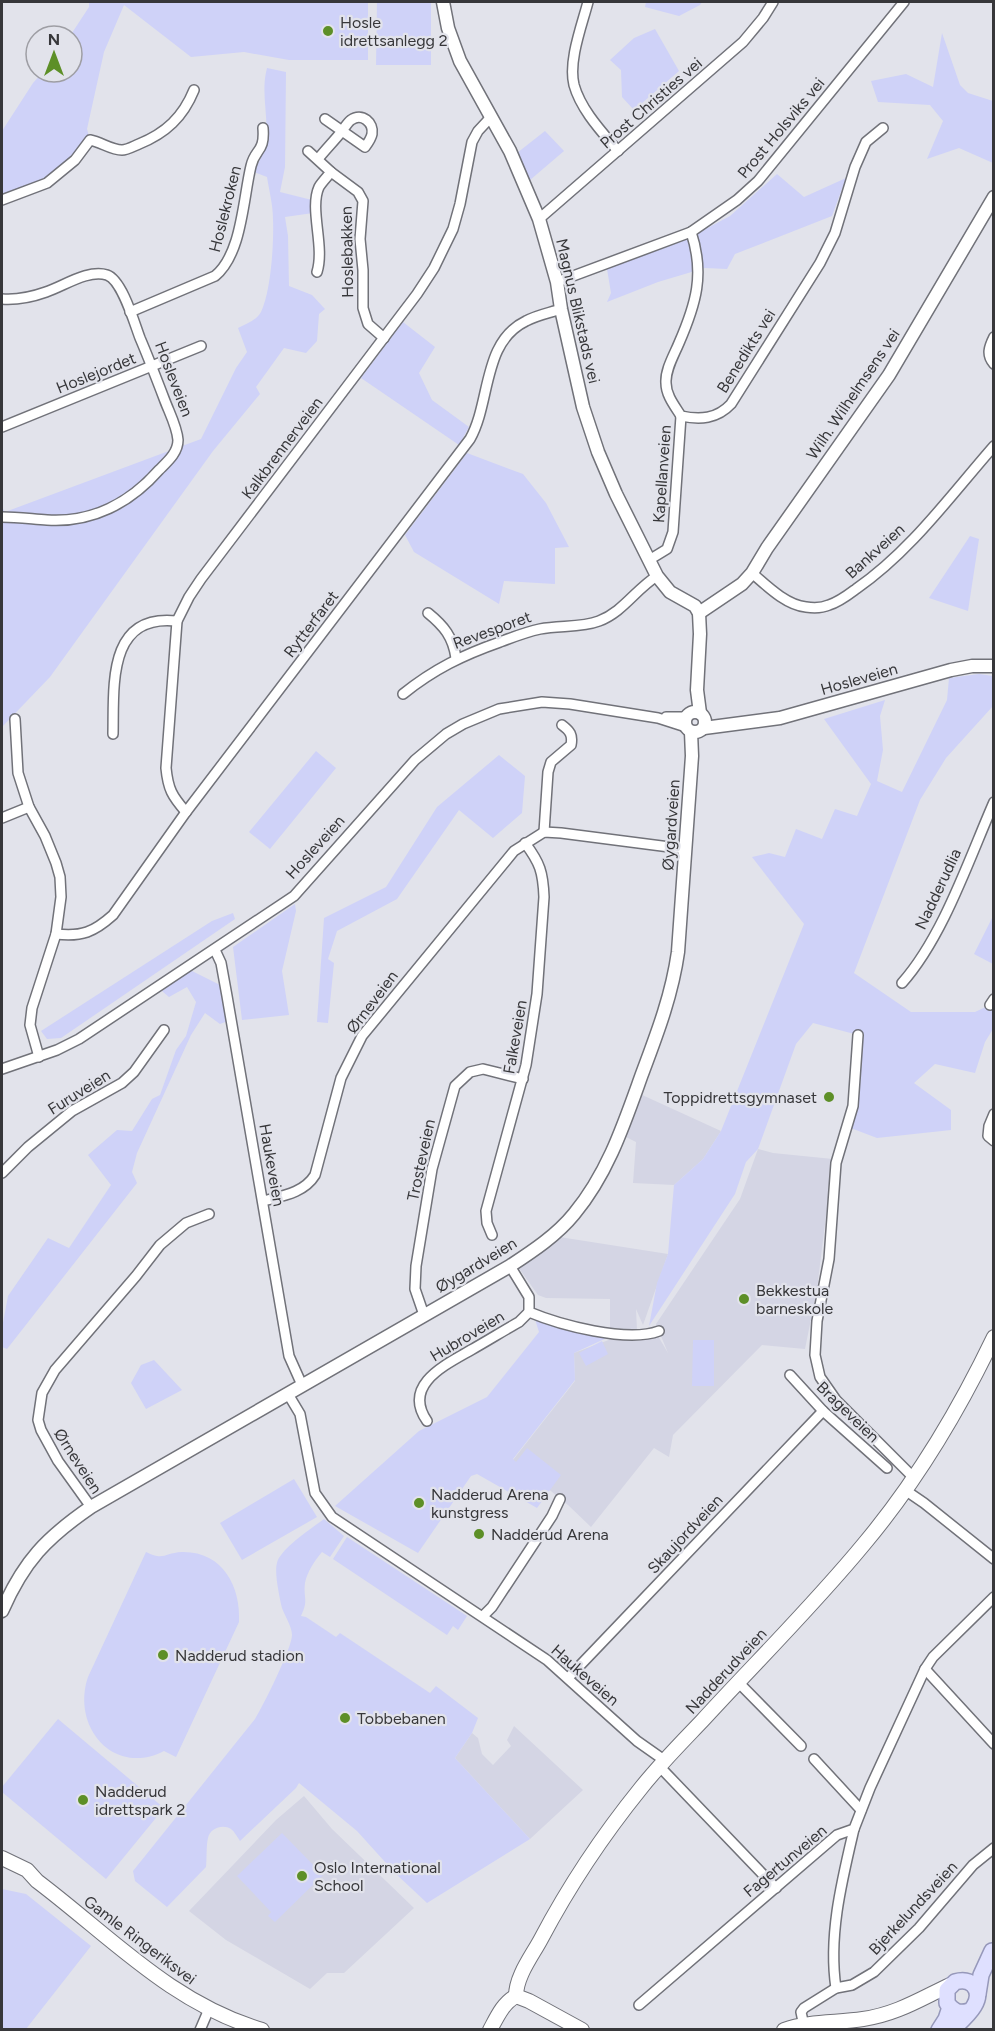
<svg xmlns="http://www.w3.org/2000/svg" width="995" height="2031" viewBox="0 0 995 2031" font-family="Figtree,sans-serif">
<rect width="100%" height="100%" fill="#e2e3eb"/>
<!-- built -->
<g fill="#d4d5e4">
<path d="M 640,1094 L 721,1131 L 703,1159 L 674,1185 L 633,1183 L 636,1142 L 626,1137 Z"/>
<path d="M 758,1149 L 773,1153 L 833,1159 L 817,1289 L 805,1349 L 762,1345 L 673,1435 L 669,1457 L 654,1448 L 591,1527 L 568,1505 L 513,1460 L 575,1381 L 574,1353 L 622,1335 L 658,1336 L 668,1353 L 656,1324 L 740,1199 Z"/>
<path d="M 553,1236 L 668,1254 L 643,1325 L 636,1309 L 637,1330 L 610,1328 L 610,1299 L 546,1298 L 538,1295 L 516,1264 Z"/>
<path d="M 514,1726 L 583,1790 L 530,1839 L 455,1758 L 472,1733 L 478,1738 L 482,1754 L 493,1765 L 511,1746 L 507,1740 Z"/>
<path d="M 304,1796 L 332,1829 L 414,1908 L 344,1973 L 327,1973 L 310,1989 L 226,1940 L 189,1911 L 276,1820 Z"/>
</g>
<!-- green -->
<g fill="#cfd2f8">
<path d="M 89,2 L 368,2 L 368,60 L 289,60 L 244,52 L 191,57 L 124,5 L 104,52 L 87,129 L 90,140 L 62,172 L 2,200 L 2,131 L 33,83 L 43,72 L 72,72 L 72,36 L 70,36 L 89,7 Z"/>
<path d="M 377,2 L 431,2 L 431,65 L 376,65 Z"/>
<path d="M 646,2 L 702,2 L 700,5 L 679,16 L 645,7 Z"/>
<path d="M 655,29 L 679,71 L 634,110 L 622,97 L 621,70 L 610,60 L 634,38 Z"/>
<path d="M 942,33 L 960,85 L 968,93 L 993,101 L 993,163 L 959,148 L 927,159 L 943,121 L 930,105 L 878,102 L 871,81 L 906,74 L 933,87 Z"/>
<path d="M 267,68 L 286,72 L 285,167 L 280,192 L 312,200 L 313,213 L 285,217 L 288,236 L 289,286 L 312,295 L 325,309 L 319,314 L 317,341 L 306,353 L 284,348 L 256,387 L 260,394 L 213,451 L 50,677 L 2,727 L 2,507 L 5,512 L 201,439 L 236,368 L 247,352 L 238,328 C 246,324 256,321 261,312 C 271,291 274,243 273,219 C 273,205 269,190 267,177 L 254,172 C 258,164 263,154 265,145 C 270,119 260,94 267,68 Z"/>
<path d="M 545,131 L 564,151 L 530,180 L 517,153 Z"/>
<path d="M 777,174 L 804,197 L 846,178 L 832,216 L 735,254 L 727,269 L 705,268 L 658,282 L 607,302 L 611,293 L 607,269 L 683,241 L 730,216 Z"/>
<path d="M 403,322 L 435,347 L 419,373 L 432,400 L 469,427 L 459,445 L 361,378 Z"/>
<path d="M 467,453 L 523,474 L 546,503 L 569,547 L 555,548 L 555,584 L 504,581 L 499,604 L 414,552 L 405,535 Z"/>
<path d="M 970,536 L 979,539 L 968,611 L 929,598 Z"/>
<path d="M 979,674 L 993,676 L 993,706 L 946,758 L 920,800 L 854,973 L 911,1012 L 975,1012 L 990,1005 L 993,1009 L 993,1029 L 985,1042 L 975,1073 L 935,1064 L 914,1083 L 951,1110 L 951,1130 L 877,1138 L 848,1127 L 858,1035 L 813,1023 L 796,1044 L 758,1149 L 746,1162 L 735,1194 L 649,1326 L 657,1283 L 668,1254 L 674,1185 L 703,1159 L 721,1131 L 804,924 L 752,857 L 769,853 L 785,857 L 796,829 L 822,839 L 835,809 L 857,816 L 871,784 L 824,719 L 885,700 L 880,716 L 883,750 L 877,781 L 902,792 L 947,700 L 949,678 Z"/>
<path d="M 316,751 L 336,768 L 270,849 L 249,832 Z"/>
<path d="M 499,755 L 525,776 L 522,813 L 493,838 L 459,810 L 397,899 L 337,931 L 328,959 L 334,963 L 328,1023 L 317,1022 L 324,918 L 386,887 L 437,807 Z"/>
<path d="M 295,904 L 296,911 L 282,971 L 289,1015 L 242,1020 L 233,947 Z"/>
<path d="M 233,913 L 235,919 L 61,1038 L 47,1039 L 41,1031 L 212,921 Z"/>
<path d="M 993,916 L 994,964 L 993,964 L 974,954 Z"/>
<path d="M 190,970 L 222,986 L 228,1021 L 220,1024 L 205,1013 L 191,1035 L 137,1153 L 132,1172 L 137,1183 L 7,1349 L 2,1347 L 2,1328 L 8,1296 L 48,1238 L 69,1248 L 111,1185 L 88,1155 L 117,1130 L 132,1131 L 152,1099 L 160,1095 L 176,1050 L 186,1036 L 196,1002 L 187,987 L 169,997 L 162,991 Z"/>
<path d="M 534,1316 L 611,1336 L 574,1353 L 575,1380 L 513,1459 L 516,1462 L 527,1448 L 561,1475 L 537,1508 L 477,1474 L 471,1476 L 418,1553 L 335,1506 L 419,1431 L 487,1397 L 539,1332 Z"/>
<path d="M 693,1340 L 714,1340 L 714,1386 L 692,1386 Z"/>
<path d="M 602,1341 L 608,1354 L 586,1366 L 579,1353 Z"/>
<path d="M 154,1360 L 182,1390 L 146,1409 L 131,1383 L 141,1365 Z"/>
<path d="M 294,1479 L 317,1517 L 242,1560 L 220,1523 Z"/>
<path d="M 324,1519 L 344,1536 L 330,1557 L 322,1552 C 315,1560 307,1572 305,1583 C 303,1599 309,1599 301,1616 L 306,1617 L 336,1637 L 340,1633 L 430,1693 L 436,1686 L 478,1718 L 472,1733 L 455,1758 L 530,1839 L 427,1903 L 395,1873 L 357,1831 L 299,1783 L 296,1788 L 240,1841 C 237,1837 235,1832 231,1829 C 223,1824 210,1828 208,1838 C 206,1846 207,1858 206,1867 L 167,1907 L 135,1881 L 133,1871 L 255,1719 C 263,1706 292,1648 292,1635 C 292,1627 285,1616 282,1608 C 280,1599 274,1573 277,1563 C 280,1549 312,1528 324,1519 Z"/>
<path d="M 347,1537 L 467,1616 L 458,1630 L 453,1626 L 447,1635 L 333,1559 Z"/>
<path d="M 146,1552 C 164,1561 164,1553 182,1552 C 222,1551 241,1586 239,1622 L 176,1757 L 164,1751 C 114,1777 71,1727 88,1677 Z"/>
<path d="M 58,1719 L 164,1808 L 106,1879 L 2,1792 L 2,1787 Z"/>
<path d="M 282,1833 L 323,1875 L 275,1922 L 268,1916 L 271,1912 L 237,1876 Z"/>
<path d="M 2,1889 L 26,1894 L 91,1946 L 26,2029 L 2,2029 Z"/>
</g>
<g fill="none" stroke-linecap="round" stroke-linejoin="round">
<!-- minor casing -->
<g stroke="#717279" stroke-width="12">
<g id="minor">
<path d="M 588,2 C 582,25 568,61 574,85 C 581,110 602,132 618,151"/>
<path d="M 308,151 L 331,172 L 358,192 L 363,201 L 360,239 L 363,270 L 363,308 L 368,324 L 384,338"/>
<path d="M 318,159 C 326,149 335,140 342,131 C 345,127 348,122 351,120 C 362,112 374,123 372,134 C 371,139 368,143 365,147 L 325,119"/>
<path d="M 2,200 L 47,183 L 75,160 L 90,140 C 101,142 111,150 122,150 C 127,150 134,146 139,144 C 166,133 183,117 194,90"/>
<path d="M 539,219 L 743,42 L 763,18 L 773,2"/>
<path d="M 691,232 C 705,274 696,304 679,343 C 674,355 665,370 666,383 C 666,395 674,405 681,416 C 700,420 717,419 731,404 L 820,263 L 835,233 L 855,167 L 866,142 L 883,128"/>
<path d="M 317,272 C 325,246 309,209 319,187 C 322,182 327,177 331,172"/>
<path d="M 557,282 L 691,232 L 737,200 L 758,181 L 904,2"/>
<path d="M 2,299 C 16,300 32,297 46,292 C 64,286 88,269 107,275 C 122,280 134,322 140,338 C 149,359 157,380 165,401 C 170,414 177,427 178,440 C 178,453 167,462 159,470 C 130,503 92,523 47,520 C 32,519 17,517 2,517"/>
<path d="M 130,312 L 215,276 C 242,254 243,199 251,166 C 255,148 265,153 263,128"/>
<path d="M 994,337 C 989,347 986,355 994,364"/>
<path d="M 2,427 L 201,346"/>
<path d="M 649,560 L 667,549 L 673,532 L 681,416"/>
<path d="M 752,573 C 767,586 786,605 806,607 C 813,608 822,608 829,605 C 839,602 848,595 856,589 C 910,552 951,495 994,446"/>
<path d="M 428,613 C 444,626 453,637 456,658"/>
<path d="M 403,694 C 434,669 463,655 500,642 C 513,637 526,632 540,629 C 559,625 581,628 599,621 C 623,612 636,589 657,576"/>
<path d="M 666,717 L 686,717"/>
<path d="M 15,719 L 18,773 L 29,807 L 45,836 L 56,863 L 60,877 L 61,897 L 56,934 L 32,1008 L 30,1025 L 39,1057"/>
<path d="M 113,734 C 114,686 107,613 177,621"/>
<path d="M 186,812 C 172,796 168,789 166,768 L 177,621 L 189,597 L 201,579 L 417,294 L 434,268 L 453,229 L 460,204 L 472,142 L 478,131 L 491,117"/>
<path d="M 2,818 L 29,807"/>
<path d="M 544,832 L 548,772 L 551,762 L 571,745 C 573,735 570,731 562,725"/>
<path d="M 56,934 C 82,937 94,932 113,915 L 186,812 L 470,439 C 491,402 482,342 526,321 C 537,315 549,313 561,309"/>
<path d="M 215,950 L 221,963 L 227,996 L 289,1356 L 302,1385"/>
<path d="M 902,983 C 943,937 969,859 994,802"/>
<path d="M 990,1005 L 994,999"/>
<path d="M 858,1035 L 853,1106 L 836,1163 L 829,1259 L 817,1321 L 815,1355 L 820,1377 L 836,1400 L 913,1477"/>
<path d="M 2,1069 L 57,1050 L 79,1039 L 294,896 L 415,760 L 446,734 L 463,724 L 499,709 L 542,702 L 570,704 L 658,718 L 686,727"/>
<path d="M 994,1114 L 989,1126 L 988,1136 L 994,1141"/>
<path d="M 2,1173 L 28,1147 L 72,1111 L 122,1083 L 134,1072 L 164,1030"/>
<path d="M 263,1201 C 282,1196 304,1193 315,1175 L 341,1078 L 362,1036 L 514,851 L 544,832 L 561,833 L 685,849"/>
<path d="M 492,1235 L 487,1223 L 486,1211 L 526,1065 L 537,994 L 544,897 C 543,872 540,863 525,843"/>
<path d="M 510,1266 L 529,1297 L 529,1312 C 560,1325 627,1343 659,1331"/>
<path d="M 424,1315 L 415,1289 L 416,1266 L 432,1169 L 455,1086 L 470,1072 L 483,1069 L 523,1079"/>
<path d="M 790,1375 L 823,1411 L 887,1468"/>
<path d="M 288,1394 L 300,1414 L 315,1493 L 332,1517 L 547,1660 L 637,1741 L 664,1760"/>
<path d="M 427,1421 C 402,1385 445,1365 471,1350 C 487,1341 503,1331 519,1322 L 529,1312"/>
<path d="M 905,1490 L 924,1503 L 994,1559"/>
<path d="M 91,1507 L 58,1461 L 41,1430 L 38,1420 L 42,1393 L 55,1370 L 136,1276 L 160,1245 L 186,1223 L 209,1214"/>
<path d="M 483,1616 L 492,1607 L 552,1516 L 560,1499"/>
<path d="M 925,1669 L 994,1744"/>
<path d="M 568,1678 L 823,1411"/>
<path d="M 738,1682 L 801,1746"/>
<path d="M 814,1759 L 861,1810"/>
<path d="M 659,1766 L 776,1888"/>
<path d="M 836,1988 C 828,1936 842,1880 854,1829"/>
<path d="M 639,2005 L 837,1835 L 854,1829 L 870,1788 L 925,1669 L 933,1657 L 994,1597"/>
<path d="M 804,2026 L 801,2012 L 804,2008 L 836,1988 L 852,1985 L 874,1972 L 919,1928 L 973,1865 L 994,1848"/>
<path d="M 200,2030 L 209,2009"/>
</g>
</g>
<!-- tertiary casing -->
<g stroke="#717279" stroke-width="15">
<g id="tertiary">
<path d="M 443,2 L 448,28 L 460,61 L 510,151 L 539,219 L 557,282 L 561,309 L 583,407 L 598,452 L 616,494 L 657,576 L 670,592 L 695,606 L 699,613 L 700,634 L 697,690 L 700,713"/>
<path d="M 699,613 L 742,584 L 752,573 L 767,548 L 889,375 L 994,197"/>
<circle cx="695" cy="722" r="10"/>
<path d="M 704,728 L 780,718 L 951,670 L 972,666 L 994,666"/>
<path d="M 2,1611 C 24,1561 46,1538 91,1507 L 510,1266 C 533,1251 557,1235 574,1214 C 608,1173 624,1124 642,1074 C 657,1034 672,995 678,952 L 692,756 L 691,732"/>
</g>
</g>
<!-- secondary casing -->
<g stroke="#717279" stroke-width="16">
<g id="secondary">
<path d="M 2,1858 L 27,1870 L 37,1881 C 110,1936 171,2003 262,2030"/>
<path d="M 516,1996 C 516,1976 532,1956 541,1939 C 569,1886 603,1835 641,1788 C 660,1764 681,1743 702,1721 C 756,1662 813,1606 864,1544 C 916,1482 959,1410 994,1337"/>
<path d="M 516,1996 L 529,2001 L 582,2030"/>
<path d="M 490,2030 C 497,2017 503,2003 516,1996"/>
<path d="M 784,2030 C 809,2021 837,2023 863,2019 C 897,2014 920,1999 950,1985"/>
</g>
</g>
<!-- primary casing -->
<g stroke="#9698ba" stroke-width="18">
<g id="primary">
<path d="M 978,1994 L 981,1975 L 992,1951"/>
<path d="M 939,2030 L 946,2019 L 950,2007"/>
<path d="M 952,2030 C 962,2020 988,2000 973,1985 C 968,1980 962,1980 955,1982 L 947,1990 L 947,2003 C 953,2012 960,2014 969,2011"/>
</g>
</g>
<!-- minor -->
<use href="#minor" stroke="#fff" stroke-width="9"/>
<!-- tertiary -->
<use href="#tertiary" stroke="#fff" stroke-width="12"/>
<!-- secondary -->
<use href="#secondary" stroke="#fff" stroke-width="14"/>
<!-- primary -->
<use href="#primary" stroke="#dfe0ff" stroke-width="15"/>
</g>
<!-- markers -->
<g fill="#5d8f27" stroke="#e2e3eb" stroke-width="2">
<circle cx="328" cy="31" r="6"/>
<circle cx="829" cy="1097" r="6"/>
<circle cx="744" cy="1299" r="6"/>
<circle cx="419" cy="1503" r="6"/>
<circle cx="479" cy="1534" r="6"/>
<circle cx="163" cy="1655" r="6"/>
<circle cx="345" cy="1718" r="6"/>
<circle cx="83" cy="1800" r="6"/>
<circle cx="302" cy="1876" r="6"/>
</g>
<g text-anchor="middle" dominant-baseline="central" stroke-width="4.5" stroke-linejoin="round" paint-order="stroke">
<!-- poi labels -->
<g font-size="16" fill="#37373a" stroke="#e2e3eb" text-anchor="start">
<text x="340" y="22">Hosle<tspan x="340" dy="18">idrettsanlegg 2</tspan></text>
<text x="817" y="1097" text-anchor="end">Toppidrettsgymnaset</text>
<text x="756" y="1290">Bekkestua<tspan x="756" dy="18">barneskole</tspan></text>
<text x="431" y="1494">Nadderud Arena<tspan x="431" dy="18">kunstgress</tspan></text>
<text x="491" y="1534">Nadderud Arena</text>
<text x="175" y="1655">Nadderud stadion</text>
<text x="357" y="1718">Tobbebanen</text>
<text x="95" y="1791">Nadderud<tspan x="95" dy="18">idrettspark 2</tspan></text>
<text x="314" y="1867">Oslo International<tspan x="314" dy="18">School</tspan></text>
</g>
<!-- street labels -->
<g font-size="16" fill="#37373a" stroke="#e2e3eb">
<text transform="translate(651 103) rotate(-41)">Prost Christies vei</text>
<text transform="translate(781 128) rotate(-50)">Prost Holsviks vei</text>
<text transform="translate(225 209) rotate(-76)">Hoslekroken</text>
<text transform="translate(347 252) rotate(-91)">Hoslebakken</text>
<text transform="translate(578 311) rotate(77)">Magnus Blikstads vei</text>
<text transform="translate(746 351) rotate(-58)">Benedikts vei</text>
<text transform="translate(96 373) rotate(-22)">Hoslejordet</text>
<text transform="translate(174 379) rotate(69)">Hosleveien</text>
<text transform="translate(853 394) rotate(-56)">Wilh. Wilhelmsens vei</text>
<text transform="translate(282 448) rotate(-53)">Kalkbrennerveien</text>
<text transform="translate(662 474) rotate(-86)">Kapellanveien</text>
<text transform="translate(875 551) rotate(-42)">Bankveien</text>
<text transform="translate(311 624) rotate(-53)">Rytterfaret</text>
<text transform="translate(492 630) rotate(-20)">Revesporet</text>
<text transform="translate(859 679) rotate(-16)">Hosleveien</text>
<text transform="translate(671 825) rotate(-86)">Øygardveien</text>
<text transform="translate(315 847) rotate(-48)">Hosleveien</text>
<text transform="translate(938 889) rotate(-65)">Nadderudlia</text>
<text transform="translate(372 1002) rotate(-53)">Ørneveien</text>
<text transform="translate(515 1037) rotate(-80)">Falkeveien</text>
<text transform="translate(79 1092) rotate(-32)">Furuveien</text>
<text transform="translate(421 1160) rotate(-78)">Trosteveien</text>
<text transform="translate(272 1165) rotate(80)">Haukeveien</text>
<text transform="translate(476 1265) rotate(-31)">Øygardveien</text>
<text transform="translate(467 1336) rotate(-31)">Hubroveien</text>
<text transform="translate(848 1412) rotate(44)">Brageveien</text>
<text transform="translate(78 1461) rotate(57)">Ørneveien</text>
<text transform="translate(685 1534) rotate(-47)">Skaujordveien</text>
<text transform="translate(726 1671) rotate(-47)">Nadderudveien</text>
<text transform="translate(585 1675) rotate(41)">Haukeveien</text>
<text transform="translate(785 1861) rotate(-40)">Fagertunveien</text>
<text transform="translate(913 1908) rotate(-47)">Bjerkelundsveien</text>
<text transform="translate(140 1940) rotate(37)">Gamle Ringeriksvei</text>
</g>
</g>
<!-- border -->
<rect width="995" height="2031" fill="none" stroke="#37373a" stroke-width="6"/>
<!-- north arrow -->
<g transform="translate(54 54)"><circle r="28" fill="#e2e3eb" stroke="#9e9ea4" stroke-width="1.5"/>
<path d="M0-4.5L10 22L0 15L-10 22Z" fill="#5d8f27"/>
<text y="-9" font-size="16" font-weight="bold" text-anchor="middle" fill="#37373a">N</text>
</g>
</svg>
